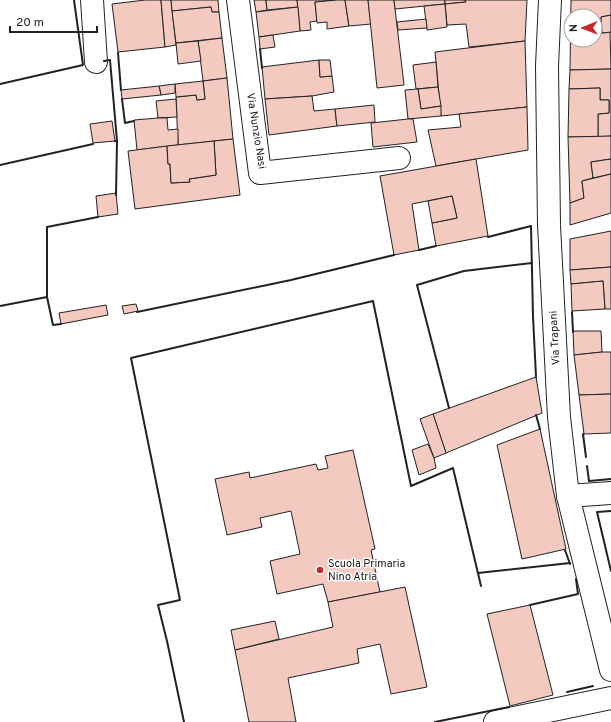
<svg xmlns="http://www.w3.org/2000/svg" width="611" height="722" viewBox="0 0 611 722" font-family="Overpass,sans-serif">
<rect width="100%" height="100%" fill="#fff"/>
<!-- building -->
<g fill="#f3c9c0" stroke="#222" fill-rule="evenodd">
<path d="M 145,0 L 161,0 L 165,47 L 118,52 L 112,4 Z"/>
<path d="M 161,0 L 171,0 L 176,45 L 165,47 Z"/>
<path d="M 171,0 L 218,0 L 219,12 L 212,12 L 211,7 L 172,11 Z"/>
<path d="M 254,0 L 266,0 L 267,10 L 256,12 Z"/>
<path d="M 266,0 L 297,0 L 298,7 L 267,10 Z"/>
<path d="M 297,0 L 337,0 L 315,2 L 317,21 L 310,22 L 311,30 L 300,31 Z"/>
<path d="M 337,0 L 345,0 L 349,26 L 327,29 L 327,22 L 317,23 L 315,2 Z"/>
<path d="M 345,0 L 368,0 L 371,24 L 349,26 Z"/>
<path d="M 368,0 L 394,0 L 404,85 L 377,88 Z"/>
<path d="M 394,0 L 445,0 L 445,4 L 395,9 Z"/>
<path d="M 445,0 L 465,0 L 466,2 L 445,4 Z"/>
<path d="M 465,0 L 527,0 L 525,41 L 469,47 L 466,24 L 447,25 L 445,4 L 466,2 Z"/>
<path d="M 571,0 L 611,0 L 611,15 L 601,17 L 602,33 L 610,32 L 611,69 L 570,70 ZM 571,16 L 595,16 L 595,40 L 571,40 Z"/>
<path d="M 445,4 L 447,27 L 427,30 L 424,6 Z"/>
<path d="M 211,7 L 212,12 L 219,12 L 222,38 L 176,43 L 172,11 Z"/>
<path d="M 298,7 L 300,31 L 259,37 L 256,12 Z"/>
<path d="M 611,15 L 611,32 L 602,33 L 601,17 Z"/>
<path d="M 426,19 L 427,28 L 398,30 L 397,22 Z"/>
<path d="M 273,35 L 275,47 L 260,49 L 259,37 Z"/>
<path d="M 222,38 L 227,78 L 203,81 L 198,41 Z"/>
<path d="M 198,41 L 201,61 L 178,64 L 176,43 Z"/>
<path d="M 525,41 L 527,107 L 441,116 L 435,52 Z"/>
<path d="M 319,60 L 320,77 L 332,76 L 334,92 L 312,96 L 265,99 L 262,67 Z"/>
<path d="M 319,60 L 330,60 L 332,76 L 320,77 Z"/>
<path d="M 436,62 L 438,87 L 416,89 L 413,65 Z"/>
<path d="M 611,69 L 611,136 L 598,137 L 598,114 L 609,113 L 609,100 L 600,100 L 600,88 L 569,89 L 570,70 Z"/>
<path d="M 227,78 L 233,139 L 178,145 L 176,97 L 196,95 L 197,100 L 205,99 L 203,81 Z"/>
<path d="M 203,81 L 205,99 L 197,100 L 196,95 L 176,97 L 175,84 Z"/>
<path d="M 175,84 L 175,93 L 161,95 L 159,86 Z"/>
<path d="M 159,86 L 161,95 L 122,99 L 121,90 Z"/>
<path d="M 438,87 L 441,106 L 421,109 L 418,89 Z"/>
<path d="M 600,88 L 600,100 L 609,100 L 609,113 L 598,114 L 598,137 L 568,137 L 569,89 Z"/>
<path d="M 418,89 L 421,109 L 441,106 L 441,116 L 408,119 L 405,90 Z"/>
<path d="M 312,96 L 314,111 L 335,109 L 337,126 L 269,135 L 265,99 Z"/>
<path d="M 176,99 L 177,117 L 158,118 L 156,101 Z"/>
<path d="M 374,105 L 375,122 L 337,126 L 335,109 Z"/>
<path d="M 527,107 L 528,150 L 436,166 L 428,130 L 461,127 L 459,114 Z"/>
<path d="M 158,118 L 167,118 L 168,130 L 178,129 L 178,145 L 137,150 L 134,120 Z"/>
<path d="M 408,119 L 413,119 L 417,142 L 373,147 L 371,123 Z"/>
<path d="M 112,121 L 115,141 L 93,143 L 90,124 Z"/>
<path d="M 611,136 L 611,159 L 591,162 L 593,178 L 582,181 L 584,198 L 570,203 L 568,137 Z"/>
<path d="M 233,139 L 240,195 L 135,209 L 128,151 L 167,146 L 168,164 L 170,164 L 171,183 L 190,182 L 189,179 L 216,175 L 214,141 Z"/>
<path d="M 214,141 L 216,175 L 189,179 L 190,182 L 171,183 L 170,164 L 168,164 L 167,146 Z"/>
<path d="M 476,159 L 488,236 L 436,246 L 432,223 L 457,218 L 452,196 L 412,204 L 419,250 L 394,255 L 380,176 Z"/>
<path d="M 611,159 L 611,174 L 593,178 L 591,162 Z"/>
<path d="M 611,174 L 611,213 L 570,225 L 570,203 L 584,198 L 582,181 Z"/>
<path d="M 116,193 L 118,214 L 98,217 L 96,196 Z"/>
<path d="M 452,196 L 457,218 L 432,223 L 428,201 Z"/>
<path d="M 611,231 L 611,267 L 570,270 L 570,239 Z"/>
<path d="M 611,267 L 611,309 L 605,309 L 603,281 L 571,284 L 570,270 Z"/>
<path d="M 603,281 L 605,309 L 572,311 L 571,284 Z"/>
<path d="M 136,304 L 138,311 L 124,314 L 122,306 Z"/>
<path d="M 106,305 L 108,315 L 61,324 L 59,313 Z"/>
<path d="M 573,331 L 601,331 L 602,352 L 574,355 Z"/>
<path d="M 602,352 L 611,352 L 611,394 L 579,395 L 574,355 Z"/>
<path d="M 536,377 L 542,413 L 446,453 L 433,414 Z"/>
<path d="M 611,394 L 611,433 L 584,434 L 579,395 Z"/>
<path d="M 433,414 L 446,453 L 434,458 L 420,419 Z"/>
<path d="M 540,429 L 566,549 L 522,559 L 497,445 Z"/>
<path d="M 428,444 L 434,458 L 436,468 L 419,475 L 412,450 Z"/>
<path d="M 353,450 L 375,549 L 371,550 L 380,592 L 328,602 L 323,584 L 277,594 L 270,561 L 300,554 L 291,511 L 260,518 L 262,527 L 227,535 L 215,479 L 249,472 L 250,478 L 316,464 L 318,470 L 328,468 L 325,456 Z"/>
<path d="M 405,587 L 427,687 L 391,694 L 380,644 L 357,649 L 359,663 L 288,678 L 296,722 L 249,722 L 235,650 L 333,627 L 328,602 Z"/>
<path d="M 530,605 L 553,695 L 510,706 L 487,614 Z"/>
<path d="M 275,621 L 279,639 L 235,650 L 231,630 Z"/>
</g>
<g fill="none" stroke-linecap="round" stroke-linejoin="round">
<!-- street casing -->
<g stroke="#222" stroke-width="24">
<g id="street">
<path d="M 92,0 L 96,62"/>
<path d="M 238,0 L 260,173 L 399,158"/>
<path d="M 550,0 L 547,66 L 549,225 L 559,417 L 568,496 L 611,670"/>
<path d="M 568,496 L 611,493"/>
<path d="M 495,722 L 611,698"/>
</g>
</g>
<!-- street -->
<use href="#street" stroke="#fff" stroke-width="22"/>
<!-- wall -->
<g stroke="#222" stroke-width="2">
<path d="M 260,49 L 262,68"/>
<path d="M 118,53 L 121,90"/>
<path d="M 104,61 L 110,60 L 117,141 L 115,141"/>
<path d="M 0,84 L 83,65 L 74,0"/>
<path d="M 122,99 L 125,123 L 134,121"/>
<path d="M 0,165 L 93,144"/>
<path d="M 116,195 L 117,141"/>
<path d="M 488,237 L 531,226 L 533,316 L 536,377"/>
<path d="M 419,250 L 436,246"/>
<path d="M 0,306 L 47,297"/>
<path d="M 137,312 L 291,280 L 394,255"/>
<path d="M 572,312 L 573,332"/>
<path d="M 61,324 L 53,325 L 47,297 L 47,227 L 98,217"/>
<path d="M 449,408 L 417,285 L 464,271 L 532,263"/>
<path d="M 536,415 L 540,429"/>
<path d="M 583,434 L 586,457"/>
<path d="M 587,466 L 589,481 L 611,479"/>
<path d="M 611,511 L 597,512 L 611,571"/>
<path d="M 565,550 L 570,564"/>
<path d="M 478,573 L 570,563"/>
<path d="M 530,605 L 578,594 L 576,579"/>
<path d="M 567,692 L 593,686"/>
<path d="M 184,722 L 167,641 L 158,605 L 180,600 L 131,358 L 373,301 L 411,486 L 453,468 L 481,586"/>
<path d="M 435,722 L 509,707"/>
</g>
</g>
<!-- markers -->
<circle fill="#c62828" stroke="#fff" stroke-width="1.5" cx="320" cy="570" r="4"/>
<g text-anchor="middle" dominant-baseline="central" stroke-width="3" stroke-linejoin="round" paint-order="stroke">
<!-- street labels -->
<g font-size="11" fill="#222" stroke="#fff">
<text transform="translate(256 131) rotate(81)">Via Nunzio Nasi</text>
<text transform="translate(555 338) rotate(-93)">Via Trapani</text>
</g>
<!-- poi labels -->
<g font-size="11" fill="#222" stroke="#fff" text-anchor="start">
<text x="328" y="564">Scuola Primaria<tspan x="328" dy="13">Nino Atria</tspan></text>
</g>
</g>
<!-- north arrow -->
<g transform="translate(583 28) rotate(269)"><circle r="19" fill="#ffffff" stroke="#a7a7a7"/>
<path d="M0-3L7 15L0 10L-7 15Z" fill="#c62828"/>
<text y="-6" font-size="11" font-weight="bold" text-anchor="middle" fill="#222222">N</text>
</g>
<!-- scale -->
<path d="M10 26v6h87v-6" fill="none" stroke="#222222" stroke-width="2"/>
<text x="16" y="26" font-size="12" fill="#222222" stroke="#ffffff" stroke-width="3" paint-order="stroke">20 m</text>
</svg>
